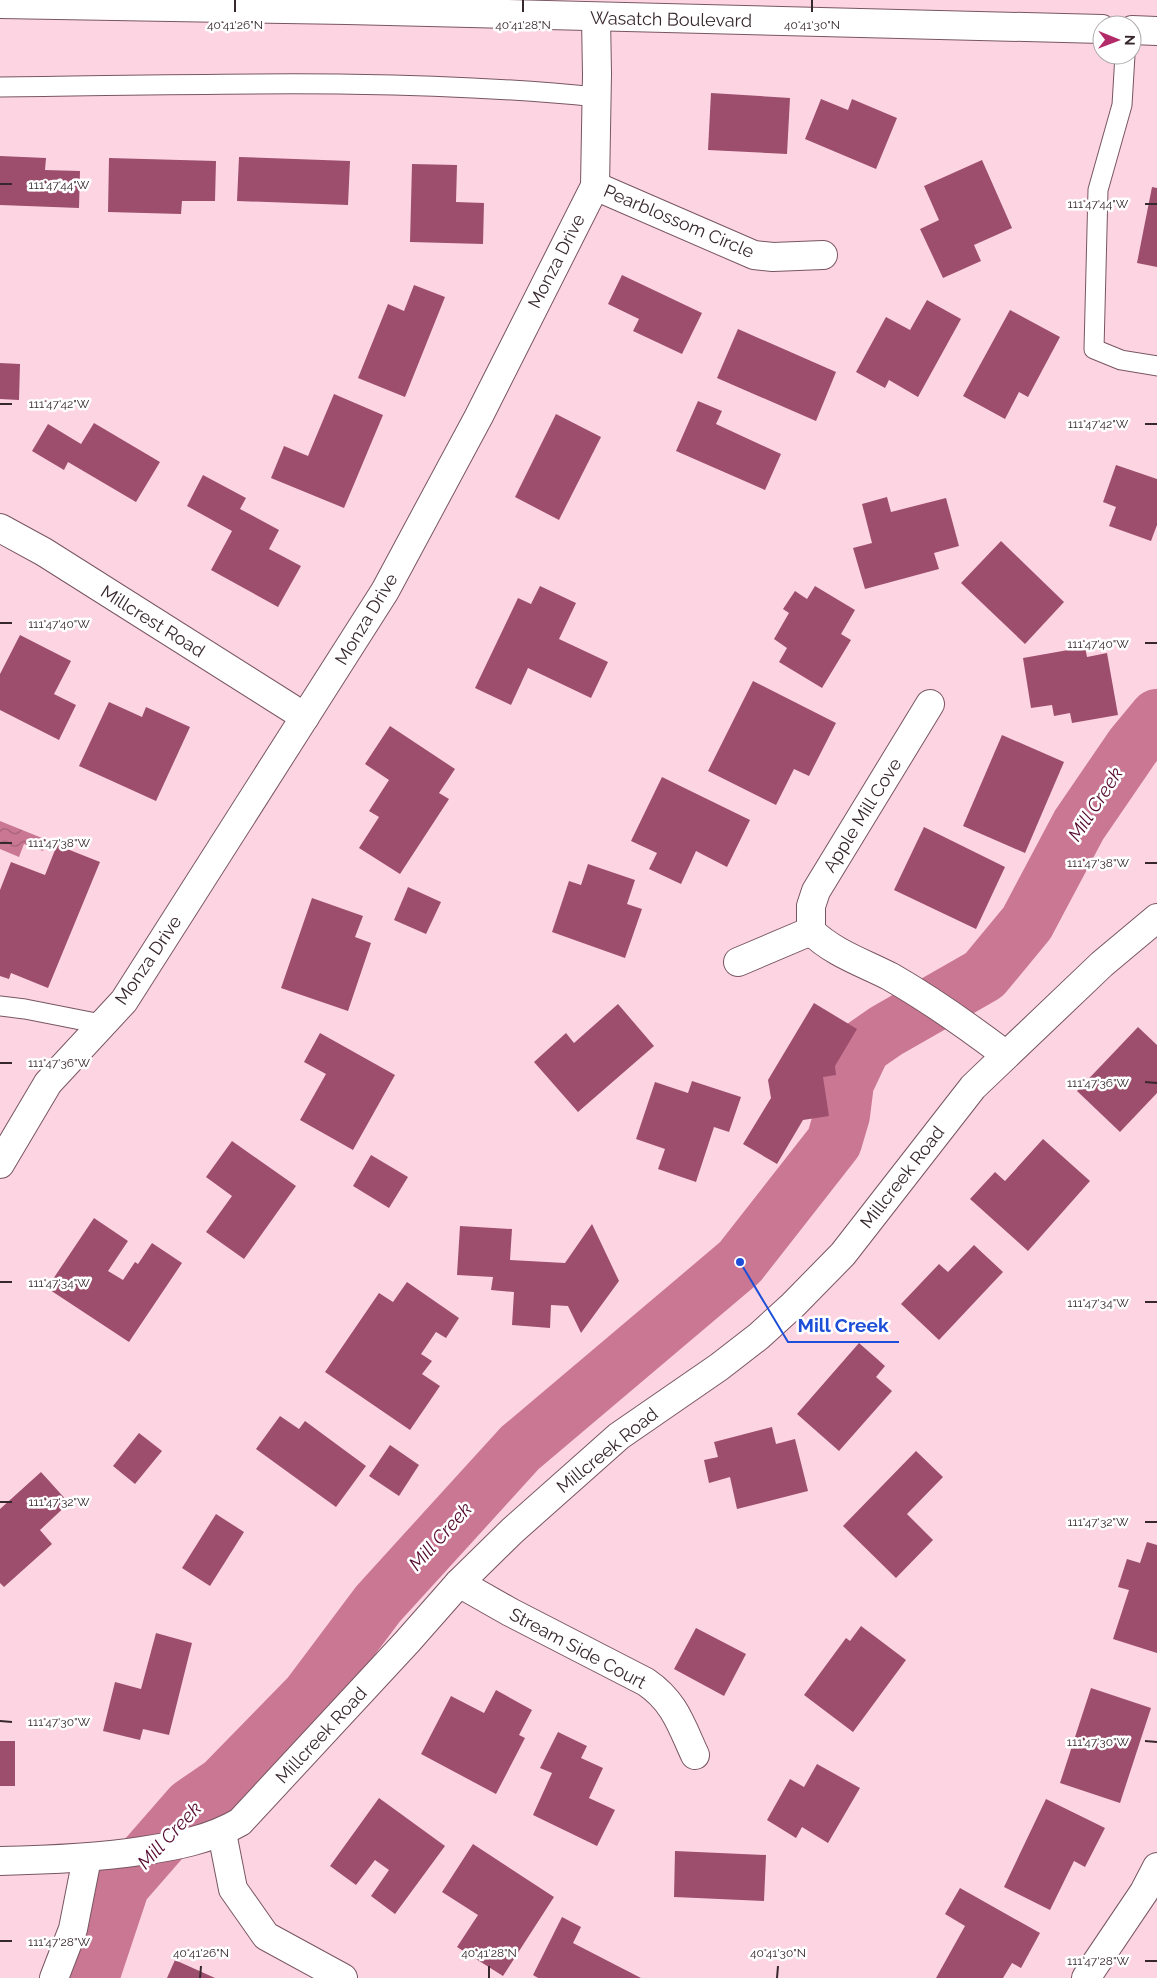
<svg xmlns="http://www.w3.org/2000/svg" width="1157" height="1978" viewBox="0 0 1157 1978" font-family="Raleway,sans-serif">
<defs>
<pattern id="water-waves" width="16" height="10" patternUnits="userSpaceOnUse" patternTransform="scale(1.25)"><rect width="16" height="10" fill="#ca7794"/><path d="M0 5q4-4 8 0t8 0" fill="none" stroke="#a56279"/></pattern>
</defs>
<rect width="100%" height="100%" fill="#fdd5e2"/>
<!-- water -->
<path fill="url(#water-waves)" d="M 0,821 L 47,840 L 43,851 L 24,844 L 19,857 L 0,849 Z"/>
<g fill="none" stroke-linecap="round" stroke-linejoin="round">
<!-- river -->
<path stroke="#ca7794" stroke-width="56" d="M 91,1978 L 122,1885 L 191,1806 L 223,1784 L 309,1696 L 378,1604 L 520,1448 L 740,1262 L 834,1142 L 842,1115 L 846,1083 L 863,1047 L 886,1031 L 984,975 L 1027,923 L 1079,825 L 1133,746 L 1157,717"/>
</g>
<!-- building -->
<g fill="#9d4e6c">
<path d="M 711,93 L 790,98 L 787,154 L 708,150 Z"/>
<path d="M 821,99 L 848,110 L 852,99 L 897,118 L 876,169 L 805,139 Z"/>
<path d="M 0,156 L 46,158 L 45,170 L 80,171 L 79,208 L 0,205 Z"/>
<path d="M 239,157 L 350,161 L 348,205 L 237,201 Z"/>
<path d="M 109,158 L 216,161 L 215,201 L 182,201 L 181,214 L 108,212 Z"/>
<path d="M 982,160 L 1012,228 L 974,245 L 981,261 L 943,278 L 920,229 L 939,220 L 924,186 Z"/>
<path d="M 412,164 L 457,165 L 456,202 L 484,203 L 483,244 L 410,242 Z"/>
<path d="M 1152,187 L 1157,188 L 1157,267 L 1137,263 Z"/>
<path d="M 622,275 L 702,313 L 682,354 L 633,331 L 639,319 L 608,304 Z"/>
<path d="M 414,285 L 445,297 L 405,397 L 358,378 L 388,304 L 404,311 Z"/>
<path d="M 927,300 L 961,319 L 918,397 L 889,380 L 885,388 L 856,372 L 886,317 L 910,330 Z"/>
<path d="M 1010,310 L 1060,337 L 1028,397 L 1019,392 L 1005,419 L 963,396 Z"/>
<path d="M 738,329 L 836,372 L 816,421 L 717,378 Z"/>
<path d="M 0,363 L 20,364 L 19,400 L 0,399 Z"/>
<path d="M 334,394 L 383,415 L 344,508 L 271,478 L 284,446 L 308,456 Z"/>
<path d="M 698,401 L 722,411 L 716,424 L 781,454 L 765,490 L 676,451 Z"/>
<path d="M 556,414 L 601,437 L 559,520 L 515,497 Z"/>
<path d="M 94,423 L 160,462 L 136,502 L 68,462 L 64,470 L 32,451 L 48,424 L 81,444 Z"/>
<path d="M 1116,465 L 1157,479 L 1157,525 L 1151,541 L 1109,526 L 1116,507 L 1103,502 Z"/>
<path d="M 203,475 L 246,498 L 240,509 L 279,530 L 269,549 L 301,566 L 278,607 L 211,570 L 232,531 L 187,506 Z"/>
<path d="M 887,497 L 891,512 L 946,498 L 959,546 L 934,553 L 939,569 L 865,589 L 853,548 L 872,543 L 862,504 Z"/>
<path d="M 1001,541 L 1064,602 L 1025,644 L 961,583 Z"/>
<path d="M 540,586 L 576,603 L 559,639 L 608,662 L 591,698 L 528,668 L 511,705 L 475,688 L 518,598 L 531,604 Z"/>
<path d="M 815,586 L 855,610 L 841,634 L 851,640 L 822,688 L 779,662 L 787,648 L 774,639 L 789,613 L 783,609 L 795,591 L 807,599 Z"/>
<path d="M 20,635 L 71,661 L 54,694 L 76,705 L 59,740 L 0,710 L 0,674 Z"/>
<path d="M 1085,647 L 1087,657 L 1107,653 L 1118,715 L 1072,723 L 1070,713 L 1054,716 L 1052,705 L 1031,708 L 1023,658 Z"/>
<path d="M 753,681 L 836,723 L 809,776 L 794,769 L 776,805 L 708,771 Z"/>
<path d="M 109,702 L 142,717 L 146,707 L 190,727 L 156,801 L 79,766 Z"/>
<path d="M 390,726 L 455,769 L 439,793 L 449,799 L 400,874 L 359,848 L 379,817 L 369,811 L 389,780 L 365,764 Z"/>
<path d="M 1002,735 L 1064,762 L 1025,853 L 963,826 Z"/>
<path d="M 662,777 L 750,820 L 727,867 L 696,851 L 681,884 L 649,869 L 657,853 L 631,841 Z"/>
<path d="M 924,827 L 1005,867 L 976,929 L 894,890 Z"/>
<path d="M 57,845 L 100,862 L 48,988 L 11,973 L 9,979 L 0,976 L 0,890 L 11,862 L 45,875 Z"/>
<path d="M 588,864 L 635,880 L 627,904 L 642,909 L 625,958 L 552,932 L 569,881 L 581,885 Z"/>
<path d="M 408,887 L 441,902 L 426,934 L 394,920 Z"/>
<path d="M 312,898 L 363,916 L 355,937 L 371,943 L 348,1011 L 281,988 Z"/>
<path d="M 814,1003 L 857,1029 L 835,1066 L 836,1075 L 823,1077 L 829,1116 L 803,1120 L 777,1164 L 743,1144 L 771,1098 L 768,1080 Z"/>
<path d="M 618,1004 L 654,1046 L 578,1112 L 534,1062 L 566,1033 L 574,1043 Z"/>
<path d="M 1138,1027 L 1157,1045 L 1157,1093 L 1120,1132 L 1077,1091 Z"/>
<path d="M 320,1033 L 395,1075 L 353,1150 L 300,1120 L 326,1074 L 304,1062 Z"/>
<path d="M 692,1081 L 741,1097 L 729,1132 L 714,1127 L 696,1182 L 658,1169 L 665,1149 L 636,1139 L 655,1082 L 688,1093 Z"/>
<path d="M 1043,1139 L 1090,1181 L 1028,1251 L 970,1199 L 995,1172 L 1005,1181 Z"/>
<path d="M 232,1141 L 296,1186 L 244,1259 L 206,1232 L 232,1196 L 206,1177 Z"/>
<path d="M 371,1155 L 408,1177 L 389,1208 L 353,1186 Z"/>
<path d="M 94,1218 L 128,1241 L 108,1271 L 123,1280 L 135,1262 L 138,1264 L 152,1243 L 182,1263 L 129,1342 L 47,1288 Z"/>
<path d="M 592,1224 L 619,1281 L 581,1333 L 568,1306 L 551,1305 L 550,1328 L 512,1325 L 514,1292 L 491,1290 L 493,1277 L 457,1275 L 460,1226 L 512,1229 L 510,1260 L 565,1263 Z"/>
<path d="M 974,1245 L 1003,1272 L 939,1340 L 901,1304 L 939,1264 L 948,1272 Z"/>
<path d="M 407,1282 L 459,1318 L 446,1338 L 436,1332 L 421,1354 L 432,1361 L 422,1374 L 440,1386 L 410,1430 L 325,1372 L 379,1293 L 393,1302 Z"/>
<path d="M 859,1343 L 885,1366 L 876,1377 L 892,1391 L 839,1451 L 797,1414 Z"/>
<path d="M 280,1416 L 299,1429 L 305,1421 L 366,1466 L 336,1507 L 256,1449 Z"/>
<path d="M 772,1427 L 776,1444 L 795,1439 L 808,1491 L 737,1509 L 730,1477 L 709,1483 L 704,1460 L 718,1457 L 714,1442 Z"/>
<path d="M 139,1433 L 162,1451 L 135,1484 L 113,1466 Z"/>
<path d="M 390,1445 L 419,1465 L 399,1496 L 369,1476 Z"/>
<path d="M 916,1451 L 943,1477 L 907,1514 L 933,1540 L 896,1578 L 843,1526 Z"/>
<path d="M 41,1472 L 69,1503 L 40,1530 L 52,1544 L 4,1587 L 0,1583 L 0,1509 Z"/>
<path d="M 216,1514 L 244,1532 L 210,1586 L 182,1568 Z"/>
<path d="M 1147,1542 L 1157,1545 L 1157,1653 L 1113,1639 L 1129,1590 L 1118,1587 L 1127,1559 L 1140,1563 Z"/>
<path d="M 861,1626 L 906,1660 L 853,1732 L 804,1695 L 846,1638 L 850,1641 Z"/>
<path d="M 696,1628 L 746,1654 L 724,1696 L 674,1669 Z"/>
<path d="M 156,1633 L 192,1643 L 169,1735 L 143,1729 L 140,1740 L 103,1731 L 115,1682 L 141,1689 Z"/>
<path d="M 1091,1688 L 1151,1708 L 1120,1803 L 1060,1783 Z"/>
<path d="M 496,1690 L 532,1710 L 519,1735 L 525,1738 L 496,1794 L 421,1754 L 451,1696 L 484,1713 Z"/>
<path d="M 558,1732 L 587,1746 L 581,1758 L 603,1768 L 589,1798 L 615,1810 L 597,1846 L 533,1815 L 552,1773 L 540,1768 Z"/>
<rect x="0" y="1741" width="15" height="45"/>
<path d="M 817,1764 L 860,1788 L 828,1843 L 802,1827 L 796,1838 L 767,1820 L 790,1779 L 804,1787 Z"/>
<path d="M 379,1798 L 445,1846 L 395,1914 L 371,1896 L 389,1870 L 375,1860 L 356,1885 L 330,1866 Z"/>
<path d="M 1046,1799 L 1105,1828 L 1085,1867 L 1074,1861 L 1050,1910 L 1004,1887 Z"/>
<path d="M 473,1844 L 554,1897 L 503,1976 L 457,1947 L 478,1915 L 442,1892 Z"/>
<path d="M 675,1851 L 766,1855 L 764,1901 L 674,1897 Z"/>
<path d="M 960,1888 L 1040,1933 L 1021,1968 L 1012,1963 L 1003,1978 L 936,1978 L 965,1926 L 945,1914 Z"/>
<path d="M 562,1917 L 581,1927 L 573,1943 L 641,1978 L 538,1978 L 533,1975 Z"/>
<path d="M 175,1960 L 215,1978 L 167,1978 Z"/>
</g>
<g fill="none" stroke-linecap="round" stroke-linejoin="round">
<!-- service casing -->
<g stroke="#785661" stroke-width="21">
<g id="service">
<path d="M 1125,55 L 1122,105 L 1098,190 L 1094,349 L 1121,360 L 1157,366"/>
<path d="M 0,87 C 199,85 399,77 597,97"/>
<path d="M 0,1006 L 25,1009 L 101,1024"/>
</g>
</g>
<!-- minor casing -->
<g stroke="#785661" stroke-width="30">
<g id="minor">
<path d="M 595,186 L 754,255 L 773,257 L 823,255"/>
<path d="M 0,528 L 44,552 L 305,717"/>
<path d="M 930,704 L 816,891 L 811,906 L 811,931 C 833,953 864,963 891,977 C 931,1000 969,1027 1006,1055"/>
<path d="M 738,962 L 811,931"/>
<path d="M 0,1164 L 48,1083 L 124,1001 L 385,591 L 479,416 L 595,186 L 597,74 L 596,17"/>
<path d="M 459,1583 L 510,1612 L 646,1682 C 675,1702 681,1725 695,1755"/>
<path d="M 222,1833 L 233,1889 L 266,1936 L 343,1978"/>
<path d="M 0,1861 C 48,1860 94,1858 141,1851 C 176,1846 209,1840 240,1822 L 407,1642 L 459,1583 L 512,1531 L 619,1436 L 719,1367 L 759,1336 L 793,1305 L 843,1254 L 973,1087 L 1102,964 L 1157,918"/>
<path d="M 54,1978 L 73,1929 L 87,1858"/>
<path d="M 1086,1978 L 1144,1892 L 1157,1867"/>
</g>
</g>
<!-- primary casing -->
<g stroke="#785661" stroke-width="30">
<g id="primary">
<path d="M 0,4 L 347,10 L 1102,29"/>
<path d="M 1132,30 L 1157,31"/>
</g>
</g>
<!-- service -->
<use href="#service" stroke="#fff" stroke-width="19"/>
<!-- minor -->
<use href="#minor" stroke="#fff" stroke-width="28"/>
<!-- primary -->
<use href="#primary" stroke="#fff" stroke-width="28"/>
</g>
<!-- ticks -->
<path fill="none" stroke="#37282d" stroke-width="2" d="M 235,12 L 235,0M 523,12 L 523,0M 812,12 L 812,0M 0,184 L 12,184M 1145,204 L 1157,204M 0,404 L 12,404M 1145,424 L 1157,424M 0,623 L 12,623M 1145,643 L 1157,643M 0,843 L 12,843M 1145,863 L 1157,863M 0,1063 L 12,1063M 1145,1082 L 1157,1083M 0,1282 L 12,1282M 1145,1302 L 1157,1302M 0,1502 L 12,1502M 1145,1522 L 1157,1522M 0,1721 L 12,1722M 1145,1741 L 1157,1742M 0,1941 L 12,1941M 1145,1961 L 1157,1961M 200,1978 L 201,1966M 489,1978 L 489,1966M 777,1978 L 778,1966"/>
<g text-anchor="middle" dominant-baseline="central" stroke-width="5" stroke-linejoin="round" paint-order="stroke">
<!-- street labels -->
<g font-size="18" fill="#37282d" stroke="#fff">
<text transform="translate(671 19) rotate(1)">Wasatch Boulevard</text>
<text transform="translate(679 221) rotate(23)">Pearblossom Circle</text>
<text transform="translate(556 261) rotate(-63)">Monza Drive</text>
<text transform="translate(366 619) rotate(-59)">Monza Drive</text>
<text transform="translate(153 621) rotate(32)">Millcrest Road</text>
<text transform="translate(862 815) rotate(-58)">Apple Mill Cove</text>
<text transform="translate(148 960) rotate(-56)">Monza Drive</text>
<text transform="translate(902 1177) rotate(-52)">Millcreek Road</text>
<text transform="translate(607 1450) rotate(-39)">Millcreek Road</text>
<text transform="translate(578 1648) rotate(28)">Stream Side Court</text>
<text transform="translate(321 1735) rotate(-47)">Millcreek Road</text>
</g>
<!-- water labels -->
<g font-size="19" font-style="italic" fill="#55082e" stroke="#fff">
<text transform="translate(1095 804) rotate(-57)">Mill Creek</text>
<text transform="translate(440 1536) rotate(-48)">Mill Creek</text>
<text transform="translate(169 1835) rotate(-47)">Mill Creek</text>
</g>
</g>
<g font-size="12" text-anchor="middle" fill="#37282d" stroke="#fff" stroke-width="5" stroke-linejoin="round" paint-order="stroke">
<text x="235" y="29">40°41'26"N</text>
<text x="523" y="29">40°41'28"N</text>
<text x="812" y="29">40°41'30"N</text>
<text x="59" y="189">111°47'44"W</text>
<text x="1098" y="208">111°47'44"W</text>
<text x="59" y="408">111°47'42"W</text>
<text x="1098" y="428">111°47'42"W</text>
<text x="59" y="628">111°47'40"W</text>
<text x="1098" y="648">111°47'40"W</text>
<text x="59" y="847">111°47'38"W</text>
<text x="1098" y="867">111°47'38"W</text>
<text x="59" y="1067">111°47'36"W</text>
<text x="1098" y="1087">111°47'36"W</text>
<text x="59" y="1287">111°47'34"W</text>
<text x="1098" y="1307">111°47'34"W</text>
<text x="59" y="1506">111°47'32"W</text>
<text x="1098" y="1526">111°47'32"W</text>
<text x="59" y="1726">111°47'30"W</text>
<text x="1098" y="1746">111°47'30"W</text>
<text x="59" y="1946">111°47'28"W</text>
<text x="201" y="1957">40°41'26"N</text>
<text x="489" y="1957">40°41'28"N</text>
<text x="778" y="1957">40°41'30"N</text>
<text x="1098" y="1965">111°47'28"W</text>
</g>
<!-- callouts -->
<path fill="none" stroke="#1d4ed8" stroke-width="2" d="M740 1262L788 1342H899"/>
<circle fill="#1d4ed8" stroke="#fff" stroke-width="2" cx="740" cy="1262" r="5"/>
<g font-size="19" text-anchor="middle" font-weight="bold" fill="#1d4ed8" stroke="#fff" stroke-width="5" stroke-linejoin="round" paint-order="stroke">
<text x="843" y="1332">Mill Creek</text>
</g>
<!-- north arrow -->
<g transform="translate(1117 40) rotate(91)"><circle r="24" fill="#ffffff" stroke="#afa9ab"/>
<path d="M0-4L9 19L0 12L-9 19Z" fill="#b32a69"/>
<text y="-8" font-size="14" font-weight="bold" text-anchor="middle" fill="#37282d">N</text>
</g>
</svg>
